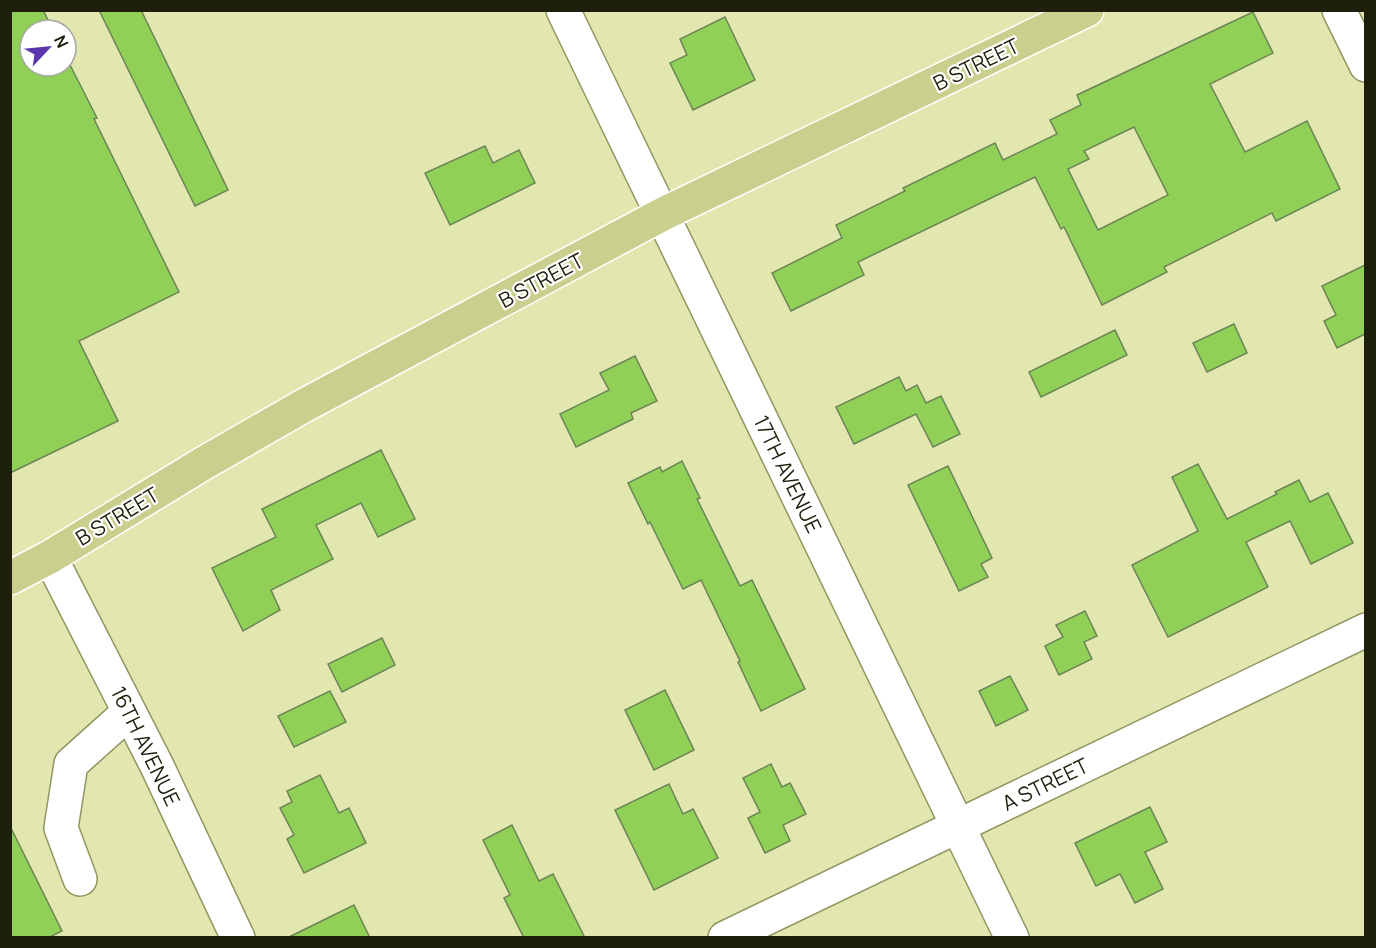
<svg xmlns="http://www.w3.org/2000/svg" width="1376" height="948" viewBox="0 0 1376 948" font-family="Manrope,sans-serif">
<rect width="100%" height="100%" fill="#e2e7b0"/>
<!-- building -->
<g fill="#91d056" stroke="#6b8457" stroke-width="1.5" fill-rule="evenodd">
<path d="M 10,10 L 43,10 L 53,30 L 30,30 L 30,66 L 66,66 L 66,57 L 97,118 L 94,119 L 179,292 L 79,341 L 118,421 L 10,473 Z"/>
<path d="M 99,10 L 141,10 L 228,190 L 195,206 Z"/>
<path d="M 1253,12 L 1273,53 L 1210,84 L 1245,152 L 1307,121 L 1340,189 L 1276,221 L 1272,213 L 1164,267 L 1167,272 L 1102,305 L 1064,227 L 1061,229 L 1035,177 L 858,262 L 864,275 L 791,311 L 772,273 L 842,238 L 836,225 L 905,191 L 903,188 L 995,143 L 1003,160 L 1057,134 L 1050,120 L 1081,105 L 1077,95 ZM 1134,127 L 1168,195 L 1098,230 L 1068,169 L 1089,159 L 1084,151 Z"/>
<path d="M 725,17 L 755,80 L 693,110 L 670,63 L 687,55 L 680,39 Z"/>
<path d="M 485,146 L 493,163 L 519,150 L 535,183 L 450,225 L 425,173 Z"/>
<path d="M 1365,265 L 1365,334 L 1337,348 L 1324,321 L 1336,315 L 1322,286 Z"/>
<path d="M 1234,324 L 1247,353 L 1207,372 L 1193,343 Z"/>
<path d="M 1115,330 L 1127,355 L 1041,397 L 1029,372 Z"/>
<path d="M 635,356 L 657,401 L 631,413 L 633,419 L 576,447 L 560,414 L 609,390 L 600,373 Z"/>
<path d="M 899,377 L 906,391 L 917,385 L 926,403 L 941,396 L 960,434 L 933,447 L 916,414 L 854,444 L 836,407 Z"/>
<path d="M 381,450 L 415,519 L 378,537 L 361,503 L 316,525 L 333,559 L 271,590 L 280,610 L 243,631 L 212,568 L 276,537 L 262,509 Z"/>
<path d="M 682,461 L 700,498 L 697,499 L 740,586 L 752,580 L 805,689 L 761,711 L 738,662 L 740,661 L 701,580 L 683,589 L 650,522 L 648,524 L 628,483 L 660,467 L 662,472 Z"/>
<path d="M 1198,464 L 1227,519 L 1277,494 L 1275,492 L 1299,480 L 1310,502 L 1328,493 L 1353,543 L 1311,564 L 1290,521 L 1246,542 L 1268,587 L 1168,637 L 1132,565 L 1198,531 L 1172,477 Z"/>
<path d="M 948,466 L 992,558 L 981,564 L 988,577 L 959,591 L 908,485 Z"/>
<path d="M 1085,611 L 1097,636 L 1084,642 L 1092,659 L 1059,675 L 1045,646 L 1063,637 L 1056,625 Z"/>
<path d="M 382,638 L 395,665 L 342,692 L 328,664 Z"/>
<path d="M 1010,676 L 1028,710 L 996,726 L 979,691 Z"/>
<path d="M 665,690 L 694,750 L 654,770 L 625,710 Z"/>
<path d="M 330,691 L 346,722 L 294,747 L 278,716 Z"/>
<path d="M 771,764 L 782,787 L 790,783 L 806,814 L 783,825 L 790,841 L 765,853 L 748,818 L 760,812 L 743,778 Z"/>
<path d="M 320,775 L 339,813 L 349,808 L 366,843 L 304,873 L 287,839 L 294,835 L 280,808 L 292,802 L 287,791 Z"/>
<path d="M 669,784 L 683,814 L 693,809 L 718,858 L 654,890 L 615,810 Z"/>
<path d="M 1150,807 L 1167,842 L 1145,852 L 1163,889 L 1135,903 L 1120,874 L 1096,886 L 1075,843 Z"/>
<path d="M 512,825 L 539,881 L 553,874 L 585,938 L 524,938 L 504,898 L 510,895 L 483,840 Z"/>
<path d="M 10,826 L 62,931 L 48,938 L 10,938 Z"/>
<path d="M 354,905 L 370,938 L 287,938 Z"/>
</g>
<g fill="none" stroke-linecap="round" stroke-linejoin="round">
<!-- minor casing -->
<g stroke="#929661" stroke-width="36">
<g id="minor">
<path d="M 563,10 L 1012,938"/>
<path d="M 1339,10 L 1366,65"/>
<path d="M 50,557 L 157,766 L 238,938"/>
<path d="M 80,879 L 61,828 L 71,764 L 129,712"/>
<path d="M 725,938 L 1366,630"/>
</g>
</g>
<!-- major casing -->
<g stroke="#fff" stroke-width="36">
<path id="major" d="M 10,578 L 50,557 L 204,463 L 305,405 L 663,214 L 1087,10"/>
</g>
<!-- minor -->
<use href="#minor" stroke="#fff" stroke-width="33"/>
<!-- major -->
<use href="#major" stroke="#cbcf8e" stroke-width="33"/>
</g>
<g text-anchor="middle" dominant-baseline="central" stroke-width="4.5" stroke-linejoin="round" paint-order="stroke">
<!-- street labels -->
<g font-size="21" fill="#1e1f0a" stroke="#fff">
<text transform="translate(976 64) rotate(-26)">B STREET</text>
<text transform="translate(541 280) rotate(-28)">B STREET</text>
<text transform="translate(788 474) rotate(64)">17TH AVENUE</text>
<text transform="translate(117 516) rotate(-31)">B STREET</text>
<text transform="translate(146 746) rotate(64)">16TH AVENUE</text>
<text transform="translate(1045 784) rotate(-26)">A STREET</text>
</g>
</g>
<!-- border -->
<rect width="1376" height="948" fill="none" stroke="#1e1f0a" stroke-width="24"/>
<!-- north arrow -->
<g transform="translate(48 48) rotate(64)"><circle r="28" fill="#ffffff" stroke="#a5a59d" stroke-width="1.5"/>
<path d="M0-4.5L10 22L0 15L-10 22Z" fill="#5c36ae"/>
<text y="-9" font-size="16" font-weight="bold" text-anchor="middle" fill="#1e1f0a">N</text>
</g>
</svg>
